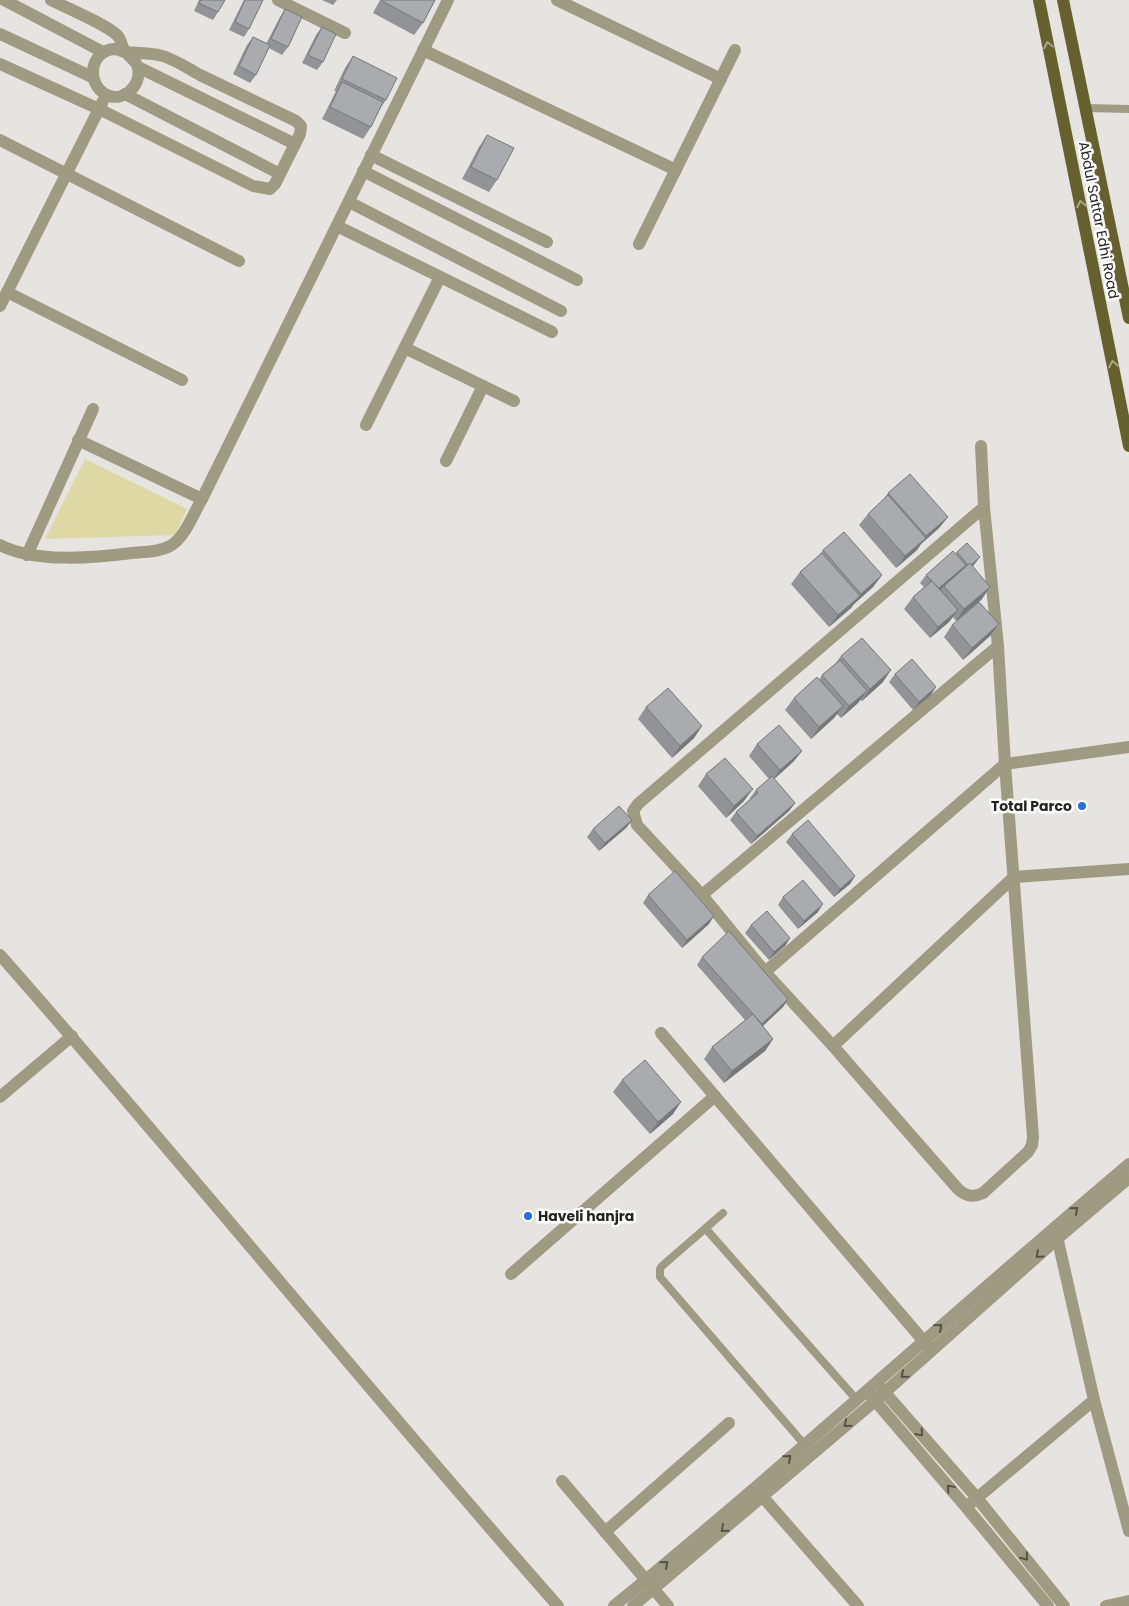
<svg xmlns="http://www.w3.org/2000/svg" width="1129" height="1606" viewBox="0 0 1129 1606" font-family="Poppins,sans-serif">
<rect width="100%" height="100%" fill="#e5e4e0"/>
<!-- green -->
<path fill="#ded8a5" d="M 85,459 L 187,509 L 175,535 L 45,539 Z"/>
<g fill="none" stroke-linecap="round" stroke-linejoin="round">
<!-- lane -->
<g stroke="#9f9b82" stroke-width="8">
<path d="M 1086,108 L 1129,109"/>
<path d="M 723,1213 L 662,1266 L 660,1269 L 660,1277 L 804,1444"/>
<path d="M 706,1229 L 856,1399"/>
</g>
<!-- street -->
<g stroke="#9f9b82" stroke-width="12">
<path d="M 4,0 L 103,52"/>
<path d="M 278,0 L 345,33"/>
<path d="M 557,0 L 721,79"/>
<path d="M 0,34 L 92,77"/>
<path d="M 423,50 L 676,170"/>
<path d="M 0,64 L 99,109 L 253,186 L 270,189 L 275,184 L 300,134 L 301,126 L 296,121 C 264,106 232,90 200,75 C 187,68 173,58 159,55 C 148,53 136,53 125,52 C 121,51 117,49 114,49 C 90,51 86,82 105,94 C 122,104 142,86 138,68 C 136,59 128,57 124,50 C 122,46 121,40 118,36 C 108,25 67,8 51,0"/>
<path d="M 138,67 L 295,144"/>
<path d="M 125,94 L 280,174"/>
<path d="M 0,140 L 239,261"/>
<path d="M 371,155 L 547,242"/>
<path d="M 363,171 L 577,280"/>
<path d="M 349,202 L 561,311"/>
<path d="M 337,226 L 552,332"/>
<path d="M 639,244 L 735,50"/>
<path d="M 7,292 L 182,380"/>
<path d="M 0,306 L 103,101"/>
<path d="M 405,348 L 514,401"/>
<path d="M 366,425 L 440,277"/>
<path d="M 78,440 L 202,499"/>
<path d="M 981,446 L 984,507 L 998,646 L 1005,764 L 1033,1137 L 1032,1145 L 1028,1152 L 983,1193 C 972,1198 965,1196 957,1188 L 833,1046 L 765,972 L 702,895 L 637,825 L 633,811 L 638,804 L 984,507"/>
<path d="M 446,461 L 483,386"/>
<path d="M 0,545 C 36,563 93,558 132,553 C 144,552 159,552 170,546 C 185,538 193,514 202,499 L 448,0"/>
<path d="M 27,555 L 93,409"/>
<path d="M 702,895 L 998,646"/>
<path d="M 0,955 C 189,1169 369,1392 558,1606"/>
<path d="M 765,972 L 1005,764 L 1129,747"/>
<path d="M 661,1033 L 927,1345"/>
<path d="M 833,1046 L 1014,877 L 1129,869"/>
<path d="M 0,1097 L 72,1036"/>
<path d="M 1056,1232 L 1094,1400 L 1129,1531"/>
<path d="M 511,1274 L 715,1096"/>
<path d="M 880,1387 L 977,1498 L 1064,1606"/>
<path d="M 871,1396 L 966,1507 L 1048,1606"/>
<path d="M 562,1481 L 668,1606"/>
<path d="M 762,1496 L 858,1606"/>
<path d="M 971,1503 L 1094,1400"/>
<path d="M 605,1532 L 729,1423"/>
<path d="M 614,1606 C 789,1463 956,1310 1129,1164"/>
<path d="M 633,1606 L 875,1401 L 1057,1239 L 1129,1178"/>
<path d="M 1106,1606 L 1129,1601"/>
</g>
<!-- primary -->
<g stroke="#665f2e" stroke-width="12">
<path d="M 1039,0 L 1129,446"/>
<path d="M 1063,0 L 1129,318"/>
</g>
</g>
<!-- wall -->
<g fill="#919396">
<path d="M 199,0 L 225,0 L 218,12 L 213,20 L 194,11 Z"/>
<path d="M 244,0 L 263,0 L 249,29 L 244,37 L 229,30 Z"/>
<path d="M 322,0 L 337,0 L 333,5 Z"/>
<path d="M 380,0 L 435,0 L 423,23 L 414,35 L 373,13 Z"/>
<path d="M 285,9 L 288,47 L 282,55 L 269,48 L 256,75 L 250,83 L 233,74 L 247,45 L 253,37 L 266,44 L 280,17 Z"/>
<path d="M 322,27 L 323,62 L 317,70 L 302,63 L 316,35 Z"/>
<path d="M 353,56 L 386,100 L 381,107 L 371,127 L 363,139 L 322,119 L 336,91 L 334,91 L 345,68 Z"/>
<path d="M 487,135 L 497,180 L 489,192 L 462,179 L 479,147 Z"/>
<path d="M 888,493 L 948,517 L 939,528 L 921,544 L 917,550 L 896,568 L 859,525 L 868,514 L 883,500 Z"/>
<path d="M 823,550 L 882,575 L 873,587 L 854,604 L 851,608 L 829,627 L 791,584 L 800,572 L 821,553 Z"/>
<path d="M 957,552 L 974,565 L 972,567 L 982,599 L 956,621 L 953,617 L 949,622 L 930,638 L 904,609 L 913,597 L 924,587 L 920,583 L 926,575 Z"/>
<path d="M 999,624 L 990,636 L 963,660 L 944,637 L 952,625 Z"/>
<path d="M 841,656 L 883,682 L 862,701 L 860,700 L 858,703 L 841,718 L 837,714 L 834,718 L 811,739 L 785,710 L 794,698 L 819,680 L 822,675 L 835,664 Z"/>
<path d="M 895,674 L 931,695 L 913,710 L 889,682 Z"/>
<path d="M 646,707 L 702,726 L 694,738 L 672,758 L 638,719 Z"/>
<path d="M 757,744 L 802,751 L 793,762 L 774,779 L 795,803 L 789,811 L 751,844 L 730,820 L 736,812 L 750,799 L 750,798 L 756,790 L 769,779 L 749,756 Z"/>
<path d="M 706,774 L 744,801 L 726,818 L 698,786 Z"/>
<path d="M 632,820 L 626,828 L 599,851 L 587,837 L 593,829 Z"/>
<path d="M 792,834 L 855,876 L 850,884 L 834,897 L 786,842 Z"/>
<path d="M 648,895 L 709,924 L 682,948 L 643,903 Z"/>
<path d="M 783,897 L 818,912 L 798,929 L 778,905 Z"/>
<path d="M 751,925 L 790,938 L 785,946 L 769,960 L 745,933 Z"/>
<path d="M 702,957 L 788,999 L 783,1007 L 763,1026 L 773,1039 L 765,1051 L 724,1083 L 704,1059 L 712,1047 L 745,1020 L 697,965 Z"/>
<path d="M 622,1080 L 673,1114 L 650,1134 L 613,1092 Z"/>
</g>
<!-- shaded-wall -->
<g fill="#76787a">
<path d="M 948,517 L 939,528 L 921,544 L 917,550 L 896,568 L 905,556 L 922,541 L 926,536 Z"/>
<path d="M 980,557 L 974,565 L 964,574 L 969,566 Z"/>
<path d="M 966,565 L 960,573 L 944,586 L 941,590 L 938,589 Z"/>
<path d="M 882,575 L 873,587 L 854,604 L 851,608 L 829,627 L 838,615 L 858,598 L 861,594 Z"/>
<path d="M 990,587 L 982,599 L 956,621 L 964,609 Z"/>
<path d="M 958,610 L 949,622 L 930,638 L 938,627 Z"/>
<path d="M 999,624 L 990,636 L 963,660 L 972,648 Z"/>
<path d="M 891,670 L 883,682 L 862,701 L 870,689 Z"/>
<path d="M 936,687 L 931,695 L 913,710 L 919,702 Z"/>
<path d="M 867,691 L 858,703 L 841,718 L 849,706 Z"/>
<path d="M 843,706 L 834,718 L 811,739 L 819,727 Z"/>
<path d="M 702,726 L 694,738 L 672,758 L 680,746 Z"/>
<path d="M 802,751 L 793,762 L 771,782 L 780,770 Z"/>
<path d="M 753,789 L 744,801 L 726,818 L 734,806 Z"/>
<path d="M 795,803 L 789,811 L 751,844 L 757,836 Z"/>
<path d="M 632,820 L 626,828 L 599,851 L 605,843 Z"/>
<path d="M 855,876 L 850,884 L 834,897 L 840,889 Z"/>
<path d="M 823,904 L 818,912 L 798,929 L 804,921 Z"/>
<path d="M 714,916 L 709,924 L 682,948 L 687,940 Z"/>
<path d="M 790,938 L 785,946 L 769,960 L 774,952 Z"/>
<path d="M 788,999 L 783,1007 L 756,1032 L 762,1024 Z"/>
<path d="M 773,1039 L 765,1051 L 724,1083 L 732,1071 Z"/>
<path d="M 681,1102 L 673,1114 L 650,1134 L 658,1122 Z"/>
</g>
<!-- building -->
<g fill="#a9abaf" stroke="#76787a">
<path d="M 201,0 L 225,0 L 218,12 L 199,3 Z"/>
<path d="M 245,0 L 263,0 L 249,29 L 235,22 Z"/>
<path d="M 382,0 L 435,0 L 423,23 L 382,1 Z"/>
<path d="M 285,9 L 302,17 L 288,47 L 271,39 Z"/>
<path d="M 322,27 L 336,34 L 323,62 L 308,55 Z"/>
<path d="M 253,37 L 270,45 L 256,75 L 239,66 Z"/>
<path d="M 353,56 L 397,78 L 386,100 L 342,79 Z"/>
<path d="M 342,82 L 383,102 L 371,127 L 330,107 Z"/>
<path d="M 487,135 L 514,148 L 497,180 L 471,167 Z"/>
<path d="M 910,474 L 948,517 L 926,536 L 888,493 Z"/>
<path d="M 888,495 L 926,538 L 905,556 L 868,514 Z"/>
<path d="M 844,532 L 882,575 L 861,594 L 823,550 Z"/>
<path d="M 967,543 L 980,557 L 971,565 L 970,563 L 968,565 L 957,552 Z"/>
<path d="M 953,551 L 966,565 L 939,588 L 926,575 Z"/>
<path d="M 822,553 L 860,596 L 838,615 L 800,572 Z"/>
<path d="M 970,563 L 990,587 L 964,609 L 944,586 Z"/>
<path d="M 932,581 L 958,610 L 938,627 L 913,597 Z"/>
<path d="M 979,602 L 999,624 L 972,648 L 952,625 Z"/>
<path d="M 862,638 L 891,670 L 870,689 L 841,656 Z"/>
<path d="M 912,659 L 936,687 L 919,702 L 895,674 Z"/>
<path d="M 840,660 L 867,691 L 849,706 L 822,675 Z"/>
<path d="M 817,677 L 843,706 L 819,727 L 794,698 Z"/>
<path d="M 668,688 L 702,726 L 680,746 L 646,707 Z"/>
<path d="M 779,725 L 802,751 L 780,770 L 757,744 Z"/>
<path d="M 725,758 L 753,789 L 734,806 L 706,774 Z"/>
<path d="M 772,776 L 795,803 L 757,836 L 736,812 L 758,793 L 756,790 Z"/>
<path d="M 619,806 L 632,820 L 605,843 L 593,829 Z"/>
<path d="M 808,820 L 855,876 L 840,889 L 792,834 Z"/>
<path d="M 675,871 L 714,916 L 687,940 L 648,895 Z"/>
<path d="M 803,880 L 823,904 L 804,921 L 783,897 Z"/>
<path d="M 767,911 L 790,938 L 774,952 L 751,925 Z"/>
<path d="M 729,931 L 788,999 L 762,1024 L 702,957 Z"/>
<path d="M 753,1014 L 773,1039 L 732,1071 L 712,1047 Z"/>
<path d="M 645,1060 L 681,1102 L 658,1122 L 622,1080 Z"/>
</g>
<!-- one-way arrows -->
<defs><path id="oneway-chevron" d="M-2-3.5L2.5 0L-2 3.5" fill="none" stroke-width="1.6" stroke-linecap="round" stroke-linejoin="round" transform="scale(1.25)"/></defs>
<g stroke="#aba78c">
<use href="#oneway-chevron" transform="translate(1048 45) rotate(-101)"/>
<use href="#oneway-chevron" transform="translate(1081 204) rotate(-101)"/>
<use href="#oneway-chevron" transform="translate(1113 364) rotate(-101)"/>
</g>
<g stroke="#555348">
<use href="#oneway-chevron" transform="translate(1075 1210) rotate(-40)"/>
<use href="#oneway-chevron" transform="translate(1039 1255) rotate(138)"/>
<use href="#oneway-chevron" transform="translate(939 1327) rotate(-41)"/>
<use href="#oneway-chevron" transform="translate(904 1375) rotate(139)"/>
<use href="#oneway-chevron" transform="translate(847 1424) rotate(140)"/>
<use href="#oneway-chevron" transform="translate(920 1433) rotate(49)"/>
<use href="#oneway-chevron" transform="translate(788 1458) rotate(-41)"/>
<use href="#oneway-chevron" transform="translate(950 1488) rotate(-131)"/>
<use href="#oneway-chevron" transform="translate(724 1529) rotate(139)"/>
<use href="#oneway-chevron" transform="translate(1025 1557) rotate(51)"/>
<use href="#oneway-chevron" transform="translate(665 1564) rotate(-41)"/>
</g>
<!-- markers -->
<g fill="#2471dc" stroke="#fff" stroke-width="2">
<circle cx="1082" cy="806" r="5"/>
<circle cx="528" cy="1216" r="5"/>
</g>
<g text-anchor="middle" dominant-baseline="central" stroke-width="5" stroke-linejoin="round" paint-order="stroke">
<!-- street labels -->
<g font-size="14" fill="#232321" stroke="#fff">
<text transform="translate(1099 220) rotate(79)">Abdul Sattar Edhi Road</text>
</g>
<!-- poi labels -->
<g font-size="14" font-weight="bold" fill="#232321" stroke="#fff" text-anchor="end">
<text x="1072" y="806">Total Parco</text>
<text x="538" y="1216" text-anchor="start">Haveli hanjra</text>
</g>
</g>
</svg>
